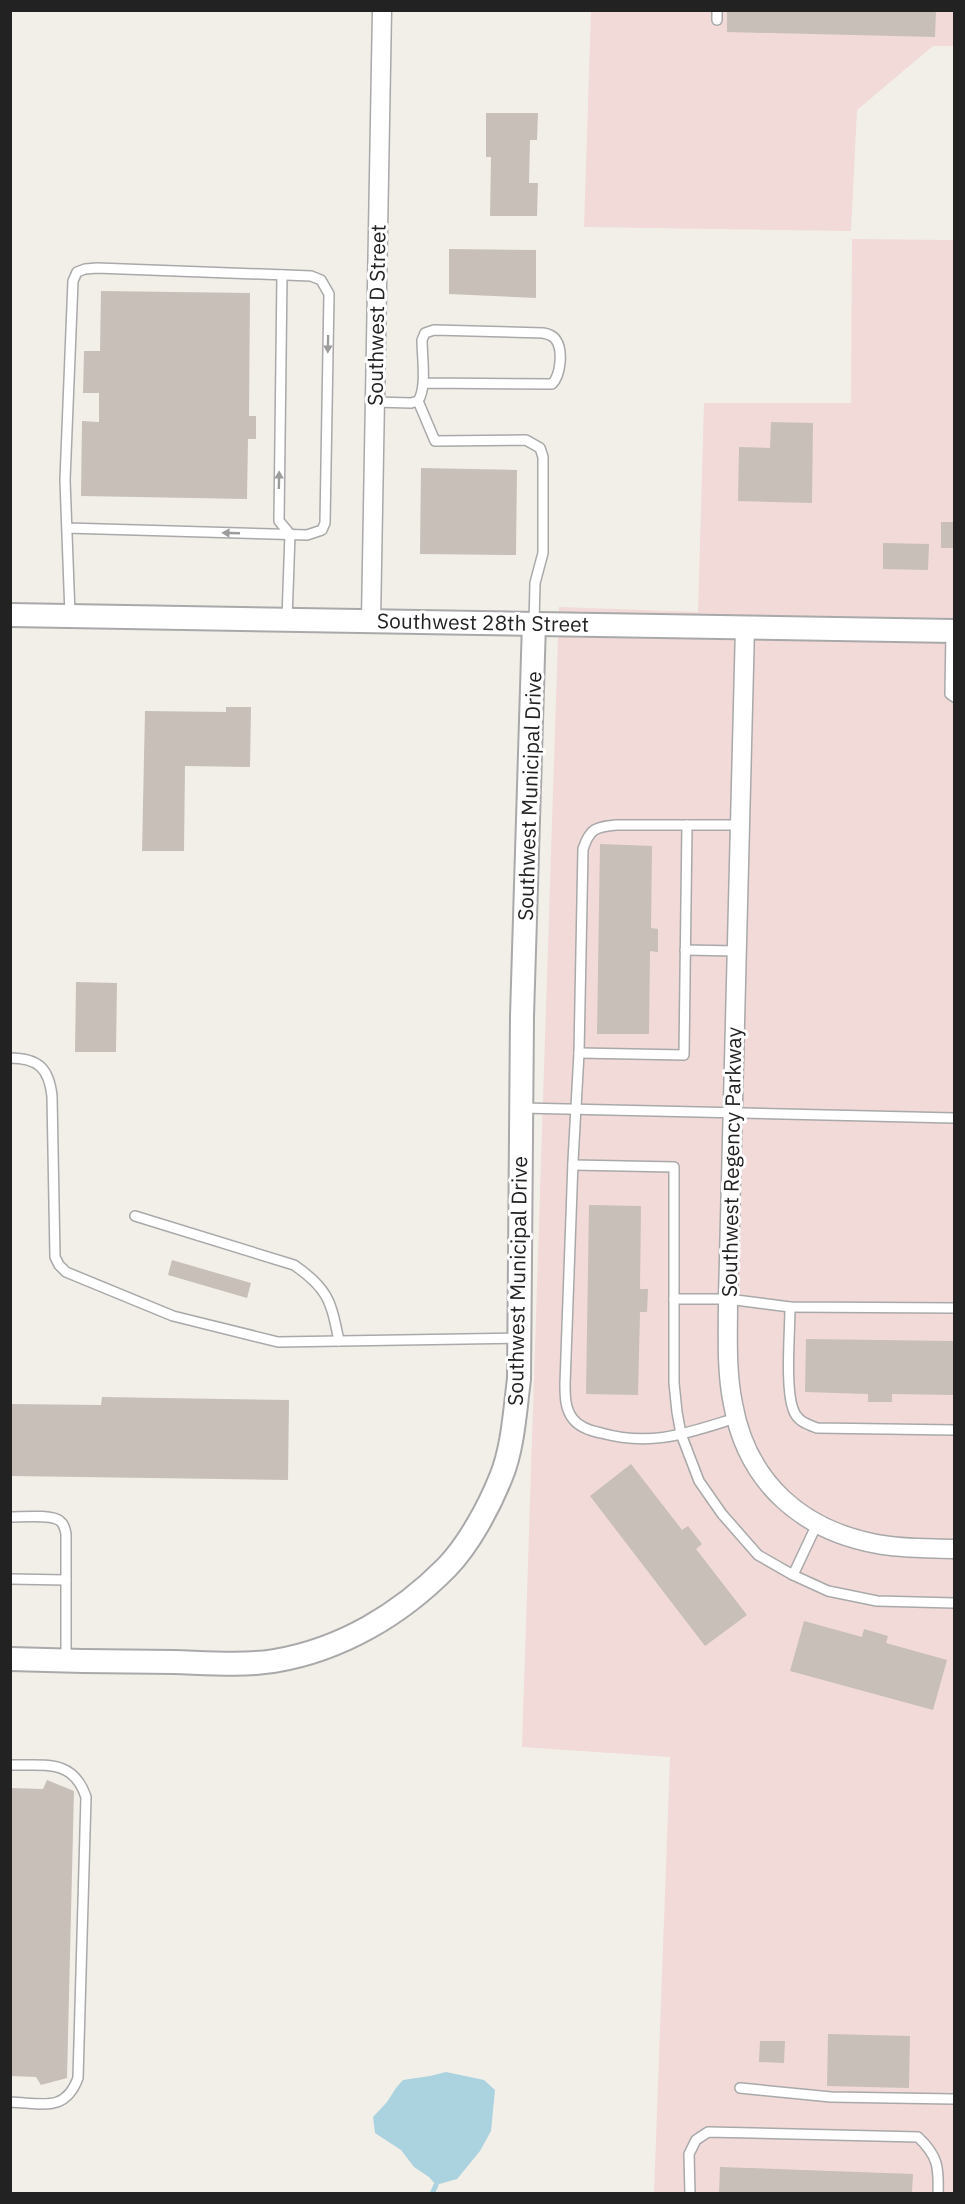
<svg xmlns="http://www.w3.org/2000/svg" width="965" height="2204" viewBox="0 0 965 2204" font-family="'IBM Plex Sans',sans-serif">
<rect width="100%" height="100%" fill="#f2efe9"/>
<!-- commercial -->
<g fill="#f2dad9">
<path d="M 591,11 L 954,11 L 954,46 L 933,46 L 857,110 L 851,231 L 584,227 Z"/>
<path d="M 852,239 L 954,240 L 954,2193 L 654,2193 L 670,1757 L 522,1747 L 559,607 L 698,612 L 704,403 L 851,403 Z"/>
</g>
<!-- water -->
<path fill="#aad3df" d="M 446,2072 L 484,2080 L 495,2090 L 491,2131 L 480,2151 L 457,2179 L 436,2185 L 429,2177 L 414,2167 L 401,2150 L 375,2133 L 373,2117 L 387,2102 L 396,2088 L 403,2080 L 430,2076 Z"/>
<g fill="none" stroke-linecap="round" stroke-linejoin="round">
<!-- stream -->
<path stroke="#aad3df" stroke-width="5" d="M 432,2194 L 436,2185"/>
</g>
<!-- building -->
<g fill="#c7bfb8">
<path d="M 727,10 L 936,10 L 935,37 L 727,32 Z"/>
<path d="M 486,113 L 538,113 L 537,140 L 530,140 L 529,183 L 538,183 L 537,216 L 490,216 L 491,157 L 486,157 Z"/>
<path d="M 449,249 L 536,250 L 536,298 L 449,294 Z"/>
<path d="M 101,291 L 250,293 L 249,416 L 256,416 L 256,439 L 248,439 L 247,499 L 81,496 L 82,421 L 99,422 L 99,393 L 83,393 L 84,351 L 100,351 Z"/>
<path d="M 771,422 L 813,423 L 812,503 L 738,501 L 739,447 L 770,448 Z"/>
<path d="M 421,468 L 517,470 L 516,555 L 420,554 Z"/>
<rect x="941" y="522" width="13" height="26"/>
<path d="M 883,543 L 929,544 L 928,570 L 883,569 Z"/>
<path d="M 226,707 L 251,707 L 250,767 L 185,766 L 184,851 L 142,851 L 145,711 L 226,712 Z"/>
<path d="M 600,844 L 652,846 L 651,928 L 658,929 L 658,952 L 650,951 L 649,1034 L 597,1034 Z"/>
<path d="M 76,982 L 117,983 L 116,1052 L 75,1052 Z"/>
<path d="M 589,1205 L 641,1206 L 640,1289 L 648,1289 L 647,1312 L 640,1312 L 638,1395 L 586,1394 Z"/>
<path d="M 172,1260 L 251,1283 L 247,1298 L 168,1275 Z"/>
<path d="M 806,1339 L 954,1341 L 954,1395 L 892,1394 L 892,1402 L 868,1402 L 868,1394 L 805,1392 Z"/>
<path d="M 102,1397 L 289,1400 L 288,1480 L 10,1476 L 10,1404 L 101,1405 Z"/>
<path d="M 631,1464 L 682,1530 L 688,1526 L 702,1544 L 696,1549 L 747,1615 L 705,1646 L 590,1496 Z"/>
<path d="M 804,1621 L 862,1637 L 864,1629 L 888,1636 L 886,1643 L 947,1660 L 933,1710 L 790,1671 Z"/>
<path d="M 47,1780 L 74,1791 L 67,2078 L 41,2085 L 36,2077 L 10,2076 L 10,1788 L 43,1789 Z"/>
<path d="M 828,2034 L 910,2036 L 909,2088 L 827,2086 Z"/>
<path d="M 760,2041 L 785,2041 L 784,2063 L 759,2062 Z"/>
<path d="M 720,2167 L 913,2174 L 912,2193 L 719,2193 Z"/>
</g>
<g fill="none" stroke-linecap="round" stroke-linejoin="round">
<!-- service casing -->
<g stroke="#a9a9a9" stroke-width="12">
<g id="service">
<path d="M 717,20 L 717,10"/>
<path d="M 282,275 L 279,521 L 290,534 L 287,619"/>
<path d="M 418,401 L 435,441 L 526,440 L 540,448 L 543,457 L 543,553 L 535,583 L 534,623"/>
<path d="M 374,402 L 411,403 L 418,401 C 427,388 422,357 422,340 L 425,333 L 434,330 L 543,333 C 548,334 553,335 556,340 C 563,350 561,375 552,384 L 423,383"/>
<path d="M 67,528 L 307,535 L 322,530 L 325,523 L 329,294 L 321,280 L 311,276 L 97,268 L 85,269 L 77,272 L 73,281 L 65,480 L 70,615"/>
<path d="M 951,631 L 950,694 L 954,697"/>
<path d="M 685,950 L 737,951"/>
<path d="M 579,1053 L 684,1055 L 687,825"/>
<path d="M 10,1058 C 39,1058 49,1069 52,1096 L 55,1257 L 59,1265 L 66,1272 L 173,1316 L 278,1342 L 519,1338"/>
<path d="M 522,1108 L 954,1118"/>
<path d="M 573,1165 L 674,1167 L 674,1383 L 677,1412 L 681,1434 L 699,1481 L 722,1514 L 758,1555 L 793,1575 L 828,1591 L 877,1601 L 954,1603"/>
<path d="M 135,1216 L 294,1265 C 329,1289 331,1302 339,1341"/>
<path d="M 674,1299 L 728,1299 L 790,1307 L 954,1308"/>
<path d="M 790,1307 C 790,1332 785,1387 793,1409 C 797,1421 806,1424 817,1428 L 954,1430"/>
<path d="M 736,1418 C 687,1433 653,1447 601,1433 C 591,1431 580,1428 573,1419 C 565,1409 565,1396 565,1384 L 573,1161 L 579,1053 L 583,849 C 590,828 596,827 616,825 L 740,825"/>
<path d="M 10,1517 C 22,1517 52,1514 60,1521 C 64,1524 65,1529 66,1534 L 66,1661"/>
<path d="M 793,1575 L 817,1524"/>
<path d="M 10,1579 L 66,1580"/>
<path d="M 10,1765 C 44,1766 73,1758 86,1797 L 78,2078 C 65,2113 42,2103 10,2102"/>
<path d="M 740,2088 L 831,2097 L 954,2099"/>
<path d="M 690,2194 L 689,2154 L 696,2140 L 708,2132 L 918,2137 C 938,2156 939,2167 938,2194"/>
</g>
</g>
<!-- minor casing -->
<g stroke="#a9a9a9" stroke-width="21">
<g id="minor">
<path d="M 371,620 L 382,10"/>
<path d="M 745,627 L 728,1299 C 728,1334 726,1370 733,1404 C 747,1482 801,1530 877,1544 C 902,1549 929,1548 954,1549"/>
</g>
</g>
<!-- tertiary casing -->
<g stroke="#a9a9a9" stroke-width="26">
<g id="tertiary">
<path d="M 10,615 L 954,631"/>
<path d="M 10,1659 C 65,1661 120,1662 174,1662 C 207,1663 242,1666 274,1661 C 341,1650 401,1614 447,1567 C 469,1544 489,1507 501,1477 C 513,1448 515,1410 519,1379 L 522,1016 L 534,623"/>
</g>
</g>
<!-- service -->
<use href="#service" stroke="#fff" stroke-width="9"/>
<!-- minor -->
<use href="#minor" stroke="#fff" stroke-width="18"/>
<!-- tertiary -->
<use href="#tertiary" stroke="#fff" stroke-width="22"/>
</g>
<!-- one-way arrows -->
<defs><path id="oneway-solid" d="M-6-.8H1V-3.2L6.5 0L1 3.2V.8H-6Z" transform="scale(1.5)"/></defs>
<g fill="#9c9c9c">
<use href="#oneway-solid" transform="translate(328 344) rotate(91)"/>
<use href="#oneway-solid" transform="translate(279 480) rotate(-89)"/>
<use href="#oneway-solid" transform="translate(231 533) rotate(-178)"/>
</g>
<g text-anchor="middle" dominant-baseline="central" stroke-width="6" stroke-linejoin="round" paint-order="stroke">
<!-- street labels -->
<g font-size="21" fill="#222" stroke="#fff">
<text transform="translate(376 315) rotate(-89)">Southwest D Street</text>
<text transform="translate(483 622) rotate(1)">Southwest 28th Street</text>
<text transform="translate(529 796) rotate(-88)">Southwest Municipal Drive</text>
<text transform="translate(731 1162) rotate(-89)">Southwest Regency Parkway</text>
<text transform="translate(517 1281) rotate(-89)">Southwest Municipal Drive</text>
</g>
</g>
<!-- border -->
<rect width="965" height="2204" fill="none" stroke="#222222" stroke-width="24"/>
</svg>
